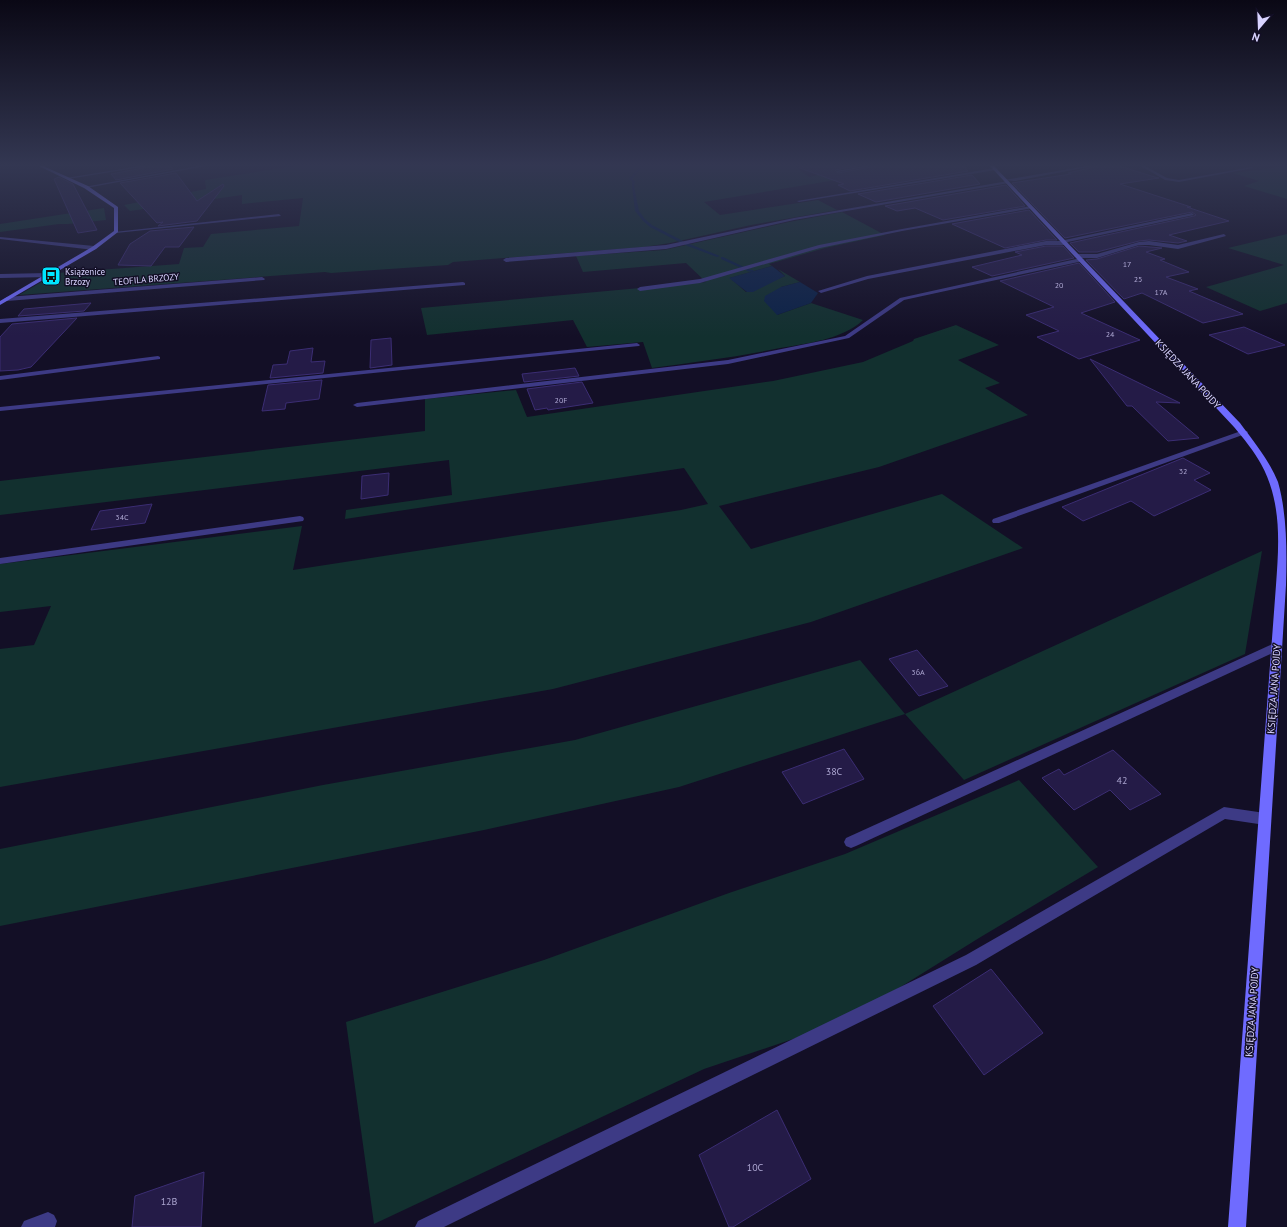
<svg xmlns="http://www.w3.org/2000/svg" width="1287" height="1227" viewBox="0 0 1287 1227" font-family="'PT Sans',sans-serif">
<rect width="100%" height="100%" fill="#130f26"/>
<!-- green -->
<g fill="#12302f">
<path d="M 294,166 L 795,166 L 809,177 L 834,172 L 860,176 L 704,202 L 720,215 L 818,200 L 837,210 L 751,225 L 670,243 L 644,247 L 453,262 L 448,265 L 331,273 L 325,272 L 19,295 L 57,273 L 179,264 L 184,248 L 203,247 L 211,234 L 299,226 L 303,198 L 242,204 L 242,195 L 130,211 L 124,205 L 206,189 L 205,180 Z"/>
<path d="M 1287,166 L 1287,199 L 1244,186 L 1259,181 L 1233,173 Z"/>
<path d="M 104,208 L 106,220 L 68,224 L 59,224 L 0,232 L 0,224 Z"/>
<path d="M 842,212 L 885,235 L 825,248 L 769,264 L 772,266 L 730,278 L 746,292 L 785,276 L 778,269 L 800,282 L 781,287 L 777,315 L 811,303 L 863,320 C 844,339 805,344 780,348 C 737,357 695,362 652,368 L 643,342 L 587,347 L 573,320 L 427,335 L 421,308 L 706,282 L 686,263 L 583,272 L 576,256 L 664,250 L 789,222 Z"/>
<path d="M 1287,234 L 1287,303 L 1260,311 L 1206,287 L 1284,265 L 1228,248 Z"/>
<path d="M 956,325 L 999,345 L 958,360 L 1000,383 L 985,388 L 1028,415 L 879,467 L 719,506 L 751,549 L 942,494 L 1023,548 L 811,622 L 553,689 L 0,787 L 0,649 L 34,645 L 51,606 L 0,612 L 0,564 L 302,526 L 293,570 L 681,510 L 708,504 L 684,468 L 345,519 L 346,510 L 452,495 L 449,460 L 0,515 L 0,481 L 425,431 L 425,399 L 516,390 L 527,417 L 773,381 L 863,362 L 913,341 L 914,339 Z"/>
<path d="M 1262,551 L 1245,654 L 964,780 L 905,714 L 679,787 L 484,830 L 0,926 L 0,849 L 323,785 L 575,740 L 860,660 L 905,714 Z"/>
<path d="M 1019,780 L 1098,867 L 979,938 L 846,1021 L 704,1069 L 374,1224 L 346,1022 L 544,960 L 729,893 L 845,854 Z"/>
</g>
<!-- water -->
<g fill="#0c2248">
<path d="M 772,266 L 785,276 L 753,292 L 747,292 L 729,278 Z"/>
<path d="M 800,282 L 818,293 L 811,303 L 777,315 L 764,301 L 765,296 L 781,287 Z"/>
</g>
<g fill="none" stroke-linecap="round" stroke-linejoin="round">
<!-- stream -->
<g fill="#0c2248" fill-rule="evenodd">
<path d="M 641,166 L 643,166 L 632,179 L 635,181 L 634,186 L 639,211 L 645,219 L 652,225 L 683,241 L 683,243 L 681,243 L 650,227 L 643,221 L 635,211 L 632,186 L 632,181 L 629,179 Z"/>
<path d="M 685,243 L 687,243 L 720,256 L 717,257 L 685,245 Z"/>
<path d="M 721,257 L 723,257 L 744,267 L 741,268 L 721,259 Z"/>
<path d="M 748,269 L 753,270 L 754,271 L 752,272 L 747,271 L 746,270 Z"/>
</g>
</g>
<!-- building -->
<g fill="#241b47" stroke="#3b2d73">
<path d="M 150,166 L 170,166 L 173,169 L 116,180 L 111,174 L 148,167 Z"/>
<path d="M 800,166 L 857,166 L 835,170 L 838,173 L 871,167 L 872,166 L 964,166 L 968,171 L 850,191 L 838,185 L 844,184 L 800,168 Z"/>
<path d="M 1095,166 L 1119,166 L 1158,178 L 1159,178 L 1120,184 L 1191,207 L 1187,207 L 1229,221 L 1169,235 L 1187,241 L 1178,243 L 1149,240 L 1139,241 L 1097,252 L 1079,252 L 1070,243 L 1194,216 L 1196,215 L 1192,212 L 1065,238 L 1012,183 L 1071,174 L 1068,173 L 1094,167 Z"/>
<path d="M 176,173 L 197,201 L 223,184 L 224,186 L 197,221 L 158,226 L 163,222 L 157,223 L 120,183 Z"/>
<path d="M 972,175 L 980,184 L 876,202 L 858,194 Z"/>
<path d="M 59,177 L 73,184 L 97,230 L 78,233 L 54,179 Z"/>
<path d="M 1006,185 L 1025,206 L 943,220 L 915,208 L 897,211 L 885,206 Z"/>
<path d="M 1029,210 L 1057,240 L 1046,240 L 1005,248 L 952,224 Z"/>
<path d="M 194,227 L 179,247 L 165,247 L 151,266 L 118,265 L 130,244 L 150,231 Z"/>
<path d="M 1046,246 L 1063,246 L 1074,258 L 992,276 L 972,267 L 1022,255 L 1015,252 Z"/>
<path d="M 1139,246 L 1162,248 L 1146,252 L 1165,259 L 1160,260 L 1189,272 L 1166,277 L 1198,289 L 1189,291 L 1243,314 L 1203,323 L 1142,293 L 1124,299 L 1086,260 L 1097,259 Z"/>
<path d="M 1079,263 L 1115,302 L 1081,313 L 1140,340 L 1079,359 L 1037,337 L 1059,331 L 1026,315 L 1054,307 L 1000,281 Z"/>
<path d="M 91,303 L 84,311 L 18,316 L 24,309 Z"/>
<path d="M 77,318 L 31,367 L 18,370 L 0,371 L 0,337 L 12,324 Z"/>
<path d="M 1244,327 L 1285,345 L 1248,354 L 1209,335 Z"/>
<path d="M 391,338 L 392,365 L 370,368 L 371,340 Z"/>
<path d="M 313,348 L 311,362 L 325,361 L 323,373 L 270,378 L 273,365 L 287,364 L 290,351 Z"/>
<path d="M 1090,359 L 1180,403 L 1156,402 L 1199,438 L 1168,441 L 1132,406 L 1127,406 Z"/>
<path d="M 575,368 L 579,376 L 524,382 L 522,374 Z"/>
<path d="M 322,380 L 319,399 L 286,403 L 285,409 L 262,411 L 268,385 Z"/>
<path d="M 582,382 L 593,403 L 548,410 L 547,408 L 535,410 L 527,389 Z"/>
<path d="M 1183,458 L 1210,473 L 1194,480 L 1211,490 L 1154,516 L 1131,501 L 1083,521 L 1062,507 Z"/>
<path d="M 389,473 L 388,495 L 361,499 L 362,476 Z"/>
<path d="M 152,504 L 145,523 L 91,530 L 100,511 Z"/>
<path d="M 917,650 L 948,686 L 919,696 L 889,659 Z"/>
<path d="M 844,749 L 864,779 L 803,804 L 782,772 Z"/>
<path d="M 1113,750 L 1161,794 L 1130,810 L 1110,790 L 1074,810 L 1042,778 L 1059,769 L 1064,775 Z"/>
<path d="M 991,969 L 1043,1033 L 984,1075 L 933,1006 Z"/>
<path d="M 777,1110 L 811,1179 L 733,1227 L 729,1227 L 699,1155 Z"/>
<path d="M 204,1172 L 201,1227 L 132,1227 L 135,1196 Z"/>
</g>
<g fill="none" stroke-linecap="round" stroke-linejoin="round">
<!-- lane -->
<g fill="#3d3a85" fill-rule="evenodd">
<path d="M 140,166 L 148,166 L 68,179 L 66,178 Z"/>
<path d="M 199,166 L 206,166 L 86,188 L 84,187 Z"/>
<path d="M 864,166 L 871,166 L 838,172 L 836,171 Z"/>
<path d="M 1087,166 L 1094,166 L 1015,181 L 1004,180 Z"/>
<path d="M 1141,166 L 1145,166 L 1167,178 L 1179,180 L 1251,167 L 1253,168 L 1179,182 L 1165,180 Z"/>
<path d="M 1192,213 L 1194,215 L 1063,243 L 1060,241 Z"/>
<path d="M 279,214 L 281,216 L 116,233 L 114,232 Z"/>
<path d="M 1224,234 L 1226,236 L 1178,249 L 1149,245 L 1139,245 L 1097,258 L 1077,258 L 1074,256 L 1077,254 L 1097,254 L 1139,242 L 1149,241 L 1178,245 Z"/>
<path d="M 1081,258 L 1084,260 L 1083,261 L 904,300 L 849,338 L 728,364 L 357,407 L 353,405 L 357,403 L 728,360 L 845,336 L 900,298 Z"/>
<path d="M 0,274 L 48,273 L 51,275 L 48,277 L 0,278 Z"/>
<path d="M 463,282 L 465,283 L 465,285 L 0,323 L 0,319 Z"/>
<path d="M 158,356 L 160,357 L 160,359 L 0,380 L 0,376 Z"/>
<path d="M 1241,431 L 1247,431 L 1248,433 L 999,523 L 993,523 L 992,521 L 993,519 Z"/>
<path d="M 300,516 L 303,517 L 304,519 L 303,521 L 0,564 L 0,558 Z"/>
<path d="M 1277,642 L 1281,643 L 1282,646 L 1281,649 L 856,846 L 851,848 L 846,846 L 844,842 L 846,838 Z"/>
<path d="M 48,1212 L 54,1215 L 57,1221 L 55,1227 L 21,1227 L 24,1221 Z"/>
</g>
<!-- street -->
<g fill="#3d3a85" fill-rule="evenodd">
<path d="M 995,168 L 996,170 L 799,202 L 797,201 Z"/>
<path d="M 1008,181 L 1009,183 L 794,220 L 666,249 L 506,262 L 503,260 L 506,258 L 666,245 L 794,218 Z"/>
<path d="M 1031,206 L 1033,208 L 902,231 L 820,248 L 700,283 L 640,291 L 637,289 L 640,287 L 700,279 L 819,245 L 902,229 Z"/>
<path d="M 0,237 L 94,246 L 97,248 L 94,250 L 0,239 Z"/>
<path d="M 1046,241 L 1065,241 L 1068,243 L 1065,245 L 1046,245 L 868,279 L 821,293 L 818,291 L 867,276 Z"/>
<path d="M 262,277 L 265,279 L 264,280 L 7,301 L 4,299 L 7,297 Z"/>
<path d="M 637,343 L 640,345 L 639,346 L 0,411 L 0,407 Z"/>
<path d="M 1224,807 L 1265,813 L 1270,815 L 1271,819 L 1270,823 L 1265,825 L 1225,819 L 976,965 L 444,1227 L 415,1227 L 418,1221 L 966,955 Z"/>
</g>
<!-- secondary -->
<g fill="#6f6bff" fill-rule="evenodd">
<path d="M 39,166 L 43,166 L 88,186 L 118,207 L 118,232 L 96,249 L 0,305 L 0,301 L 92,247 L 114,231 L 114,208 L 84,188 Z"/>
<path d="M 990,166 L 994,166 L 1240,423 C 1254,442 1269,460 1278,482 C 1287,514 1287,551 1286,585 L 1246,1227 L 1228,1227 L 1276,585 C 1279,544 1282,502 1261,464 C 1254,451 1244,439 1234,427 Z"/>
</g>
</g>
<!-- sky -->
<linearGradient id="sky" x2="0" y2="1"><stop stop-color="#0a0815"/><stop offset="0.49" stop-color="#333752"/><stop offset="1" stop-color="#333752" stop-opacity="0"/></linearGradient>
<rect width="1287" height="337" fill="url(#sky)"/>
<!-- icons -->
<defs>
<g id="bus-square" transform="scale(1)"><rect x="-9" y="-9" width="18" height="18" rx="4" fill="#00e5ff" stroke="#130f26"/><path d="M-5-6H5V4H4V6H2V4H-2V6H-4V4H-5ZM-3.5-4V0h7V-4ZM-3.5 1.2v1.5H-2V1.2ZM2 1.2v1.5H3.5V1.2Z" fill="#111"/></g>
</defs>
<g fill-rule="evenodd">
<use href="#bus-square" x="51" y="276"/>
</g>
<g text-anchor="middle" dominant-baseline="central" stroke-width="3" stroke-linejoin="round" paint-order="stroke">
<!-- number labels -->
<g font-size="8" fill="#aca6d1">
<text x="1127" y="264">17</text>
<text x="1138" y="279">25</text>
<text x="1059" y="285">20</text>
<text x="1161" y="292">17A</text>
<text x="1110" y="334">24</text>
<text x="561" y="400">20F</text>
<text x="1183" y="471">32</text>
<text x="122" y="517">34C</text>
<text x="918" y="672">36A</text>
</g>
<!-- far-poi labels -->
<g font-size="9" fill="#d9d4ff" stroke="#130f26" text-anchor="start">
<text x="65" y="271">Książenice<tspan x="65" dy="10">Brzozy</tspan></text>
</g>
<!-- far-street labels -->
<g font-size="9" fill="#d9d4ff" stroke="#130f26">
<text transform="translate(146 279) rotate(-5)">TEOFILA BRZOZY</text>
</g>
<!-- street labels -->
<g font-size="10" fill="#d9d4ff" stroke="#130f26">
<text transform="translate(1188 374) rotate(47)">KSIĘDZA JANA POJDY</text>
<text transform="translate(1274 689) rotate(-86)">KSIĘDZA JANA POJDY</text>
<text transform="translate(1252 1012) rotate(-86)">KSIĘDZA JANA POJDY</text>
</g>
<!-- near-number labels -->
<g font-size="10" fill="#aca6d1">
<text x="834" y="771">38C</text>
<text x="1122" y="780">42</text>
<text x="755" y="1167">10C</text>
<text x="169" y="1201">12B</text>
</g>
</g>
<!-- north arrow -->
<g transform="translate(1259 28) rotate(199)" stroke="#130f26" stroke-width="3" paint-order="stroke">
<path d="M0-3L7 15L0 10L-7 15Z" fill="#d9d4ff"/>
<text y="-6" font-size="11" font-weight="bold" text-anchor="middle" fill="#d9d4ff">N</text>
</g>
</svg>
